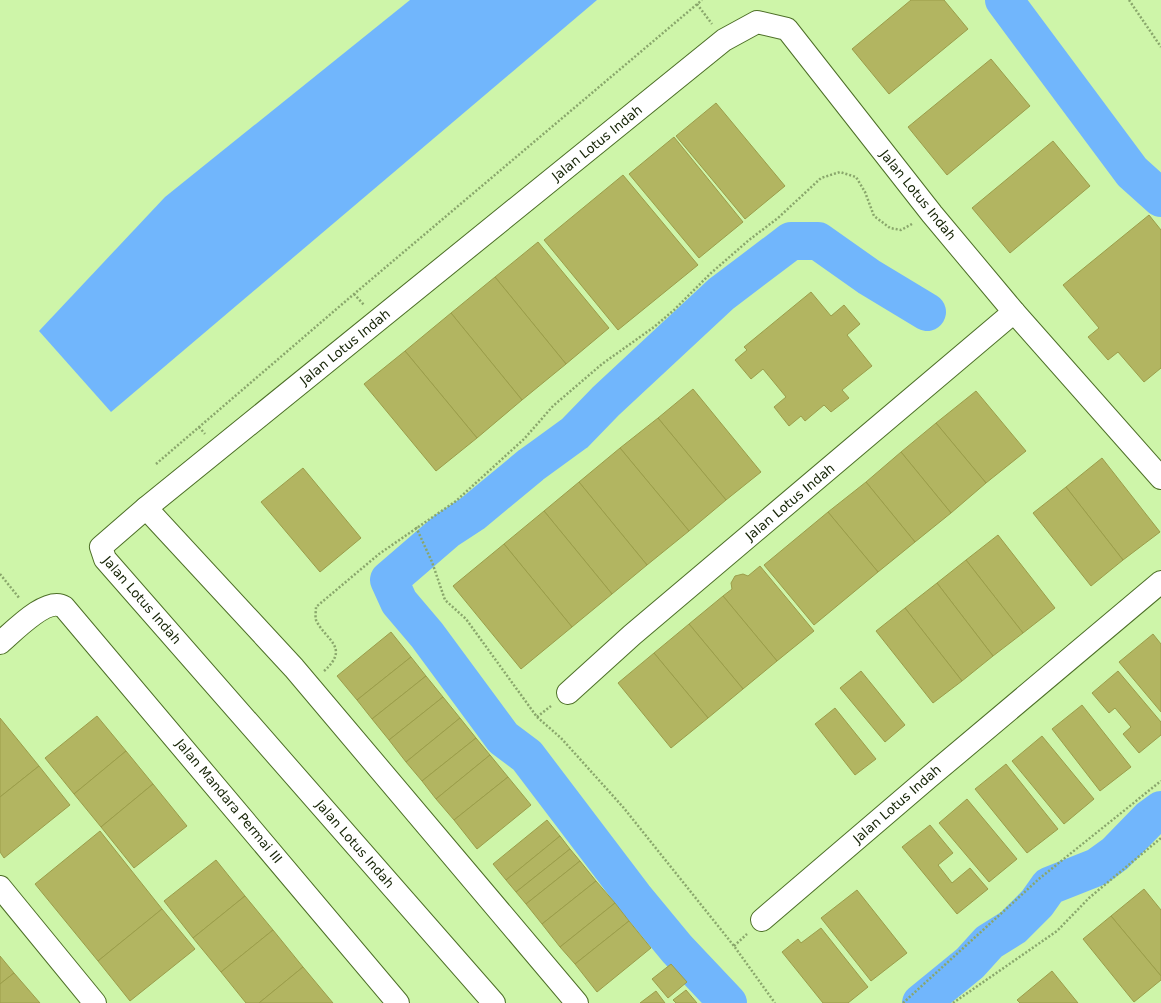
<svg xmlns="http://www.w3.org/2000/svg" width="1161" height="1003" viewBox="0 0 1161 1003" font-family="'DejaVu Sans',sans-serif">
<rect width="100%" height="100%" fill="#cef5a9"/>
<!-- water -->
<path fill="#71b6fc" d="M 410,0 L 597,0 L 111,412 L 39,331 L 165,197 Z"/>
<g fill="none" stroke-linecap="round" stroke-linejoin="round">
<!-- river -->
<g stroke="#71b6fc" stroke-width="38">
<path d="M 1004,0 L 1132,172 L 1161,198"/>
<path d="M 728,1003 L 677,949 L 634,897 L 527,756 L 503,738 L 427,635 L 399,602 L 389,580 L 447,530 L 473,513 L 531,465 L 575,433 L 606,401 L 721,294 L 791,241 L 818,241 L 869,277 L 927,312"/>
<path d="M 921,1003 L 970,963 L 989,942 L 1013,927 L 1037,903 L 1049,886 L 1097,867 L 1115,854 L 1150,818 L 1161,810"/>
</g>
</g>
<!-- building -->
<g fill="#b2b561" stroke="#9b9d4a">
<path d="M 911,0 L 944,0 L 968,29 L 889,94 L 852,49 Z"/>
<path d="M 991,59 L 1030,106 L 947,175 L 908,127 Z"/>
<path d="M 716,103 L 785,186 L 745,219 L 676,136 Z"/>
<path d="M 674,137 L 743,222 L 699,258 L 629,174 Z"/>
<path d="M 1053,141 L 1090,186 L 1010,253 L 972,208 Z"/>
<path d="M 623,175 L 698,265 L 618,330 L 544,240 Z"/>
<path d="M 1149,215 L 1161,230 L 1161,368 L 1144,382 L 1118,352 L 1108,360 L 1088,337 L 1099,328 L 1063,285 Z"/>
<path d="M 538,242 L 609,328 L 566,364 L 495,277 Z"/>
<path d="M 495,277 L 566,364 L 522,400 L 451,313 Z"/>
<path d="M 811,292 L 831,316 L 844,305 L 860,324 L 847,335 L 872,366 L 842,390 L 849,398 L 831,412 L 824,405 L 805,421 L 801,416 L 789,426 L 774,407 L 786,397 L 763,369 L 751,379 L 735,360 L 747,350 L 744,347 Z"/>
<path d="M 451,313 L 522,400 L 477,438 L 405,351 Z"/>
<path d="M 405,351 L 477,438 L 436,471 L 364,384 Z"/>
<path d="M 693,389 L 761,472 L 726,500 L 658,418 Z"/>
<path d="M 976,391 L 1026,451 L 986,483 L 936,423 Z"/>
<path d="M 658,418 L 726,500 L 689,531 L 620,448 Z"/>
<path d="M 936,423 L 986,483 L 951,513 L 901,452 Z"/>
<path d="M 620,448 L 689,531 L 647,565 L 579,482 Z"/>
<path d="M 901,452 L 951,513 L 915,542 L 866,482 Z"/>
<path d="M 1102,458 L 1160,532 L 1123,560 L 1066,487 Z"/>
<path d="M 303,468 L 361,538 L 320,572 L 261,502 Z"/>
<path d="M 579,482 L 647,565 L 612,594 L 544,511 Z"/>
<path d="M 866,482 L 915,542 L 878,572 L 828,512 Z"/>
<path d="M 1066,487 L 1123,560 L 1091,586 L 1033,513 Z"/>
<path d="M 544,511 L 612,594 L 572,627 L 504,544 Z"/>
<path d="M 828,512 L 878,572 L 814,625 L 764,565 Z"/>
<path d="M 998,535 L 1055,608 L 1023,633 L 966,560 Z"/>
<path d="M 504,544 L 572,627 L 521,669 L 453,586 Z"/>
<path d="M 966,560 L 1023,633 L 993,656 L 937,583 Z"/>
<path d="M 760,566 L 814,631 L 777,661 L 723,596 L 732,589 L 731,583 L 735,576 L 743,574 L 748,576 Z"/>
<path d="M 937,583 L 993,656 L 962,681 L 905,608 Z"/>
<path d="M 723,596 L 777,661 L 743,689 L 689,624 Z"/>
<path d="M 905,608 L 962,681 L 933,703 L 876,631 Z"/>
<path d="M 689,624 L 743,689 L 708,718 L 654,653 Z"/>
<path d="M 391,632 L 411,657 L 357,700 L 337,676 Z"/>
<path d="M 1153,634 L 1161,644 L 1161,712 L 1119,662 Z"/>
<path d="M 654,653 L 708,718 L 671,748 L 618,683 Z"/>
<path d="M 411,657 L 426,676 L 372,719 L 357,700 Z"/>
<path d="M 861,671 L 905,725 L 885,742 L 840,688 Z"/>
<path d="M 1118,671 L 1161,722 L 1161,735 L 1139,753 L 1123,734 L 1131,727 L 1115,708 L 1109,713 L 1092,693 Z"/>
<path d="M 426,676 L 443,697 L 389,740 L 372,719 Z"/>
<path d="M 443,697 L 460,718 L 406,762 L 389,740 Z"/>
<path d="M 1082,705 L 1131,767 L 1100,791 L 1052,729 Z"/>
<path d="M 835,708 L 876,759 L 855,775 L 815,724 Z"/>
<path d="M 97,716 L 126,751 L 74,794 L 45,758 Z"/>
<path d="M 0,718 L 39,766 L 0,797 Z"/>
<path d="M 460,718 L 476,738 L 422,781 L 406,762 Z"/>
<path d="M 1042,736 L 1094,799 L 1064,824 L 1012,761 Z"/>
<path d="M 476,738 L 490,755 L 436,799 L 422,781 Z"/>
<path d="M 126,751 L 153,784 L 101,827 L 74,794 Z"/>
<path d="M 490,755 L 508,777 L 454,820 L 436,799 Z"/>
<path d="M 1006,764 L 1058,829 L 1027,853 L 975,789 Z"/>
<path d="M 39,766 L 70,805 L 4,858 L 0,852 L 0,797 Z"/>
<path d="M 508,777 L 531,805 L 477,849 L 454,820 Z"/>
<path d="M 153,784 L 187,826 L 134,868 L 101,827 Z"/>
<path d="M 967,799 L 1017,859 L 989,882 L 939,823 Z"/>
<path d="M 547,820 L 560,836 L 506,880 L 493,864 Z"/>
<path d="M 930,825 L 953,853 L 938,865 L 952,883 L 970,868 L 988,889 L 957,914 L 902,847 Z"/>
<path d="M 100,831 L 162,909 L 98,961 L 35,884 Z"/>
<path d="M 560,836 L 570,849 L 516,892 L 506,880 Z"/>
<path d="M 570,849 L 580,861 L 526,904 L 516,892 Z"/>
<path d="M 216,860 L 245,896 L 193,938 L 164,901 Z"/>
<path d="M 580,861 L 596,881 L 542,924 L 526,904 Z"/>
<path d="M 596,881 L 615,903 L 560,947 L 542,924 Z"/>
<path d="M 1144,889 L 1161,910 L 1161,976 L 1111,916 Z"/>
<path d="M 857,890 L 907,953 L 871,981 L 821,918 Z"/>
<path d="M 245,896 L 273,930 L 221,972 L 193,938 Z"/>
<path d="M 615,903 L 629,921 L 575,964 L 560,947 Z"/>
<path d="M 162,909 L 195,949 L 130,1001 L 98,961 Z"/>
<path d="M 1111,916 L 1161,976 L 1161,980 L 1134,1002 L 1083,939 Z"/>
<path d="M 629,921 L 651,948 L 597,992 L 575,964 Z"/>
<path d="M 821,928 L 868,987 L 848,1003 L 823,1003 L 782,952 L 798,939 L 801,943 Z"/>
<path d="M 273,930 L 303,967 L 259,1003 L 246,1003 L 221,972 Z"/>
<path d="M 0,956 L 14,973 L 0,984 Z"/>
<path d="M 671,964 L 687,982 L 668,998 L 652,979 Z"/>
<path d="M 303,967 L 333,1003 L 259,1003 Z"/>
<path d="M 1052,971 L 1078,1003 L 1020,1003 L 1017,1000 Z"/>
<path d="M 14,973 L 40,1003 L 0,1003 L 0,984 Z"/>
<path d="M 686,990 L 697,1003 L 676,1003 L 673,1000 Z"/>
<path d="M 656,991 L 665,1003 L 640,1003 Z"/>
</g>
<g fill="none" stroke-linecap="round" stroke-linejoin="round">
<!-- street casing -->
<g stroke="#4d6f27" stroke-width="24">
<g id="street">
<path d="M 146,508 L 294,668 L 577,1003"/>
<path d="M 0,643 C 13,632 47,596 64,607 L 398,1003"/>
<path d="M 568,693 L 632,635 L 1014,312"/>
<path d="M 0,887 L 95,1003"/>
<path d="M 762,920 L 928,778 L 1161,582"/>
<path d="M 494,1003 L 105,559 L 101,547 L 146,508 L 724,40 L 757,22 L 787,29 L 932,214 L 1014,312 L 1161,478"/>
</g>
</g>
<!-- path -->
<g stroke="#89a66b" stroke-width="2.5" stroke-dasharray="2 2" stroke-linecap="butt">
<path d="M 1129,0 L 1161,47"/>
<path d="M 697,4 L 712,24"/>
<path d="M 354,294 L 364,305"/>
<path d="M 199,427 L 205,434"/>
<path d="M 156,464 L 354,294 L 702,0"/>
<path d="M 416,527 L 432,562 L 445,600 L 466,619 L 537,717 L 561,738 L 623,807 L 734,946 L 775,1003"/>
<path d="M 0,574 L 20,599"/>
<path d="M 324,671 C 351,647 325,640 316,620 C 315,616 316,611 316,607 L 379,554 L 456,501 L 524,439 L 553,406 L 602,364 L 654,327 L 674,310 L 711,273 L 749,240 L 778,218 L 821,178 L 840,172 L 856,177 L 865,192 L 874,216 L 890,228 L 901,230 L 912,224"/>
<path d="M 537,717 L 551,706"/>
<path d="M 734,946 L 747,934"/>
<path d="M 903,1003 L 1040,878 L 1161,781"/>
<path d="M 953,1003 L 1057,931 L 1089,898 L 1161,838"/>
</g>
<!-- street -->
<use href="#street" stroke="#fff" stroke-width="22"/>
</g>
<g text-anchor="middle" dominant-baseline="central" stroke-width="3" stroke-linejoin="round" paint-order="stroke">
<!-- street labels -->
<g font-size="13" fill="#152305" stroke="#fff">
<text transform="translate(597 143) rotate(-39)">Jalan Lotus Indah</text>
<text transform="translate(918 195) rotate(51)">Jalan Lotus Indah</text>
<text transform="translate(345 347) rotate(-39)">Jalan Lotus Indah</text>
<text transform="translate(790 502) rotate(-40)">Jalan Lotus Indah</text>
<text transform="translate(142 600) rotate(49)">Jalan Lotus Indah</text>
<text transform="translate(229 801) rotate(50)">Jalan Mandara Permai III</text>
<text transform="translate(897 804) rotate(-41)">Jalan Lotus Indah</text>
<text transform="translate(355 844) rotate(49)">Jalan Lotus Indah</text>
</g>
</g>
</svg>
